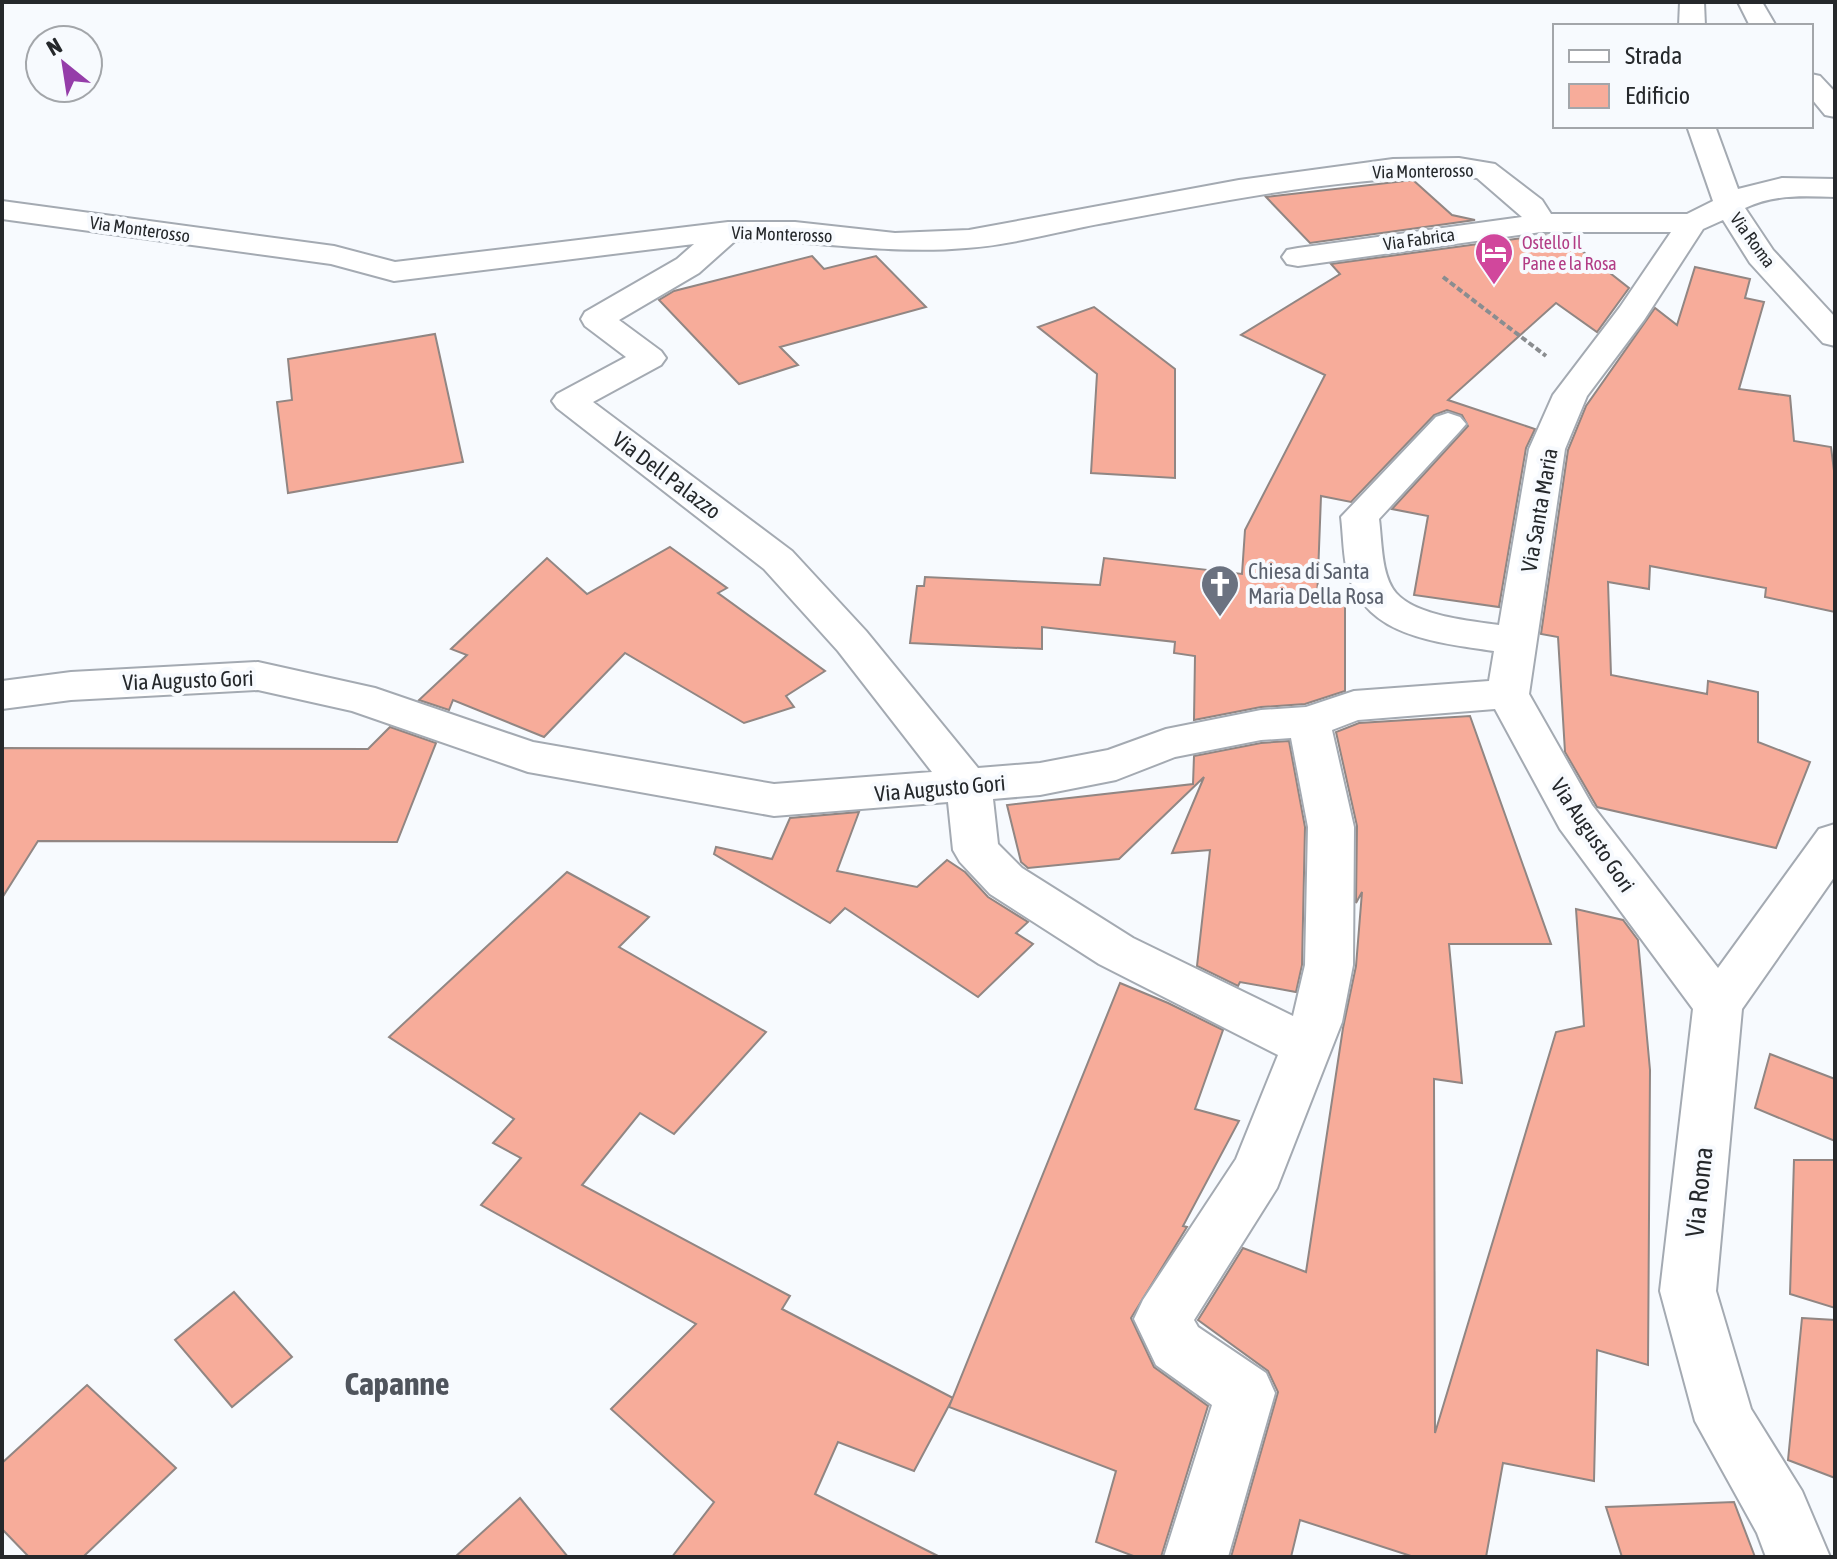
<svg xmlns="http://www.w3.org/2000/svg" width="1837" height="1559" viewBox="0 0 1837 1559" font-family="'Asap Condensed',sans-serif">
<rect width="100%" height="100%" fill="#f7fafe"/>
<!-- building -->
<g fill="#f7ac9a" stroke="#918683" stroke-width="2">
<path d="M 1413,180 L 1452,215 L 1475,220 L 1310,243 L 1266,197 Z"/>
<path d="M 1544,235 L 1568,240 L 1629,288 L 1597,332 L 1556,303 L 1448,400 L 1535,429 L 1526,448 L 1499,607 L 1414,595 L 1428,516 L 1392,509 L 1468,426 L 1462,415 L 1447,410 L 1434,415 L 1351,502 L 1321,496 L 1317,601 L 1345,604 L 1345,691 L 1305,704 L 1261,707 L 1194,720 L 1195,656 L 1174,653 L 1175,642 L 1042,627 L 1042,649 L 910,643 L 917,586 L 924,586 L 925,577 L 1100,585 L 1104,558 L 1242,574 L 1245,530 L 1325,375 L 1241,335 L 1340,274 L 1331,264 Z"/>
<path d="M 812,256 L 824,269 L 876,256 L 926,307 L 780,347 L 798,365 L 739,384 L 659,300 L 674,291 Z"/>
<path d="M 1695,267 L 1750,279 L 1745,298 L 1764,302 L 1739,389 L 1790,396 L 1794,441 L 1831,447 L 1835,479 L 1835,612 L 1765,597 L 1766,588 L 1650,566 L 1649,589 L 1608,582 L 1611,675 L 1707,694 L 1708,681 L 1758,692 L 1758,742 L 1810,762 L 1776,848 L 1597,807 L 1565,752 L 1558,637 L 1541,634 L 1568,450 L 1586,406 L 1655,308 L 1677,325 Z"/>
<path d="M 1094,307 L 1175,369 L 1175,478 L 1091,473 L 1097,374 L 1038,327 Z"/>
<path d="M 435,334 L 463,462 L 288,493 L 277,402 L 292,400 L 288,359 Z"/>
<path d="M 670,547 L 727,588 L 718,593 L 825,671 L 786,696 L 794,707 L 744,723 L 625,653 L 544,737 L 453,700 L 449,710 L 419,700 L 467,655 L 451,649 L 547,558 L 587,594 Z"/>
<path d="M 1470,716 L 1551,944 L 1449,944 L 1462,1083 L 1434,1079 L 1435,1433 L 1556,1032 L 1584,1026 L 1576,909 L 1623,920 L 1638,940 L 1650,1070 L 1648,1365 L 1597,1350 L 1594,1481 L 1503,1463 L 1486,1557 L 1414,1557 L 1300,1520 L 1291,1557 L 1231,1557 L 1278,1392 L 1268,1371 L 1198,1320 L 1243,1248 L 1306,1272 L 1343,1028 L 1356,966 L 1362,892 L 1356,903 L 1357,826 L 1336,732 L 1359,723 Z"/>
<path d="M 390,727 L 436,743 L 397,842 L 38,841 L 2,898 L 2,748 L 368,749 Z"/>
<path d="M 1289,741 L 1305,827 L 1302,965 L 1296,992 L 1240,982 L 1238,986 L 1197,966 L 1210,850 L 1172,853 L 1204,777 L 1119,859 L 1028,868 L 1021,862 L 1007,805 L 1193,784 L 1194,756 L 1261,743 Z"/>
<path d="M 859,812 L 837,871 L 917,887 L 947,860 L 965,872 L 988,897 L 1028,922 L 1016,933 L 1033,944 L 978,997 L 845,908 L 830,923 L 714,854 L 716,847 L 772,859 L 790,818 Z"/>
<path d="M 567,872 L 649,917 L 619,947 L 766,1032 L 674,1134 L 640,1113 L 582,1185 L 790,1296 L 782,1309 L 953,1398 L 914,1471 L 838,1442 L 815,1494 L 940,1557 L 672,1557 L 714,1502 L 611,1409 L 696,1324 L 481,1205 L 521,1158 L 493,1143 L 514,1119 L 389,1037 Z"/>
<path d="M 1120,983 L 1168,1003 L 1223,1030 L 1195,1109 L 1239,1121 L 1183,1226 L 1187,1227 L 1131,1318 L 1154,1367 L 1208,1406 L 1161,1557 L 1136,1557 L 1096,1542 L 1116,1471 L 949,1407 Z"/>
<path d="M 1770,1054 L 1835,1079 L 1835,1141 L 1755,1108 Z"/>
<path d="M 1794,1160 L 1835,1160 L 1835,1308 L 1790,1294 Z"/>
<path d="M 234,1292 L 292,1357 L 232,1407 L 175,1340 Z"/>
<path d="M 1802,1318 L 1835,1320 L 1835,1478 L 1788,1460 Z"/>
<path d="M 87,1385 L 176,1468 L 83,1557 L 29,1557 L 2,1529 L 2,1463 Z"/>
<path d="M 520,1498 L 568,1557 L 455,1557 Z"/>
<path d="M 1734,1502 L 1755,1557 L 1622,1557 L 1606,1507 Z"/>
</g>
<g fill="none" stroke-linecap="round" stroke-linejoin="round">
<!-- minor casing -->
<g stroke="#a4aab2" stroke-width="4">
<g id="minor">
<path d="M 1680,2 L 1704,2 L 1705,26 L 1679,26 Z"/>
<path d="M 1687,126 L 1715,126 L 1738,189 L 1782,178 L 1835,179 L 1835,197 C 1803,196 1775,194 1745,208 L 1773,250 L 1835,317 L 1835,346 L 1823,343 L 1750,263 L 1723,220 L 1703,229 L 1644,320 L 1587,396 L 1565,449 L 1529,694 L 1592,805 L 1718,968 L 1819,829 L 1835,824 L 1835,876 L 1742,1009 L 1716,1291 L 1751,1409 L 1802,1491 L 1830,1557 L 1766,1557 L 1757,1533 L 1695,1421 L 1660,1291 L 1693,1009 L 1560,829 L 1495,709 L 1358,720 L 1332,730 L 1354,827 L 1353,965 L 1342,1022 L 1277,1188 L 1194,1320 L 1198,1327 L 1266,1373 L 1275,1393 L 1228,1557 L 1164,1557 L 1212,1405 L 1156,1365 L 1134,1319 L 1143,1300 L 1236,1159 L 1278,1055 L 1099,964 L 990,894 L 960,862 L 953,850 L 948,802 L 774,816 L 528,772 L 352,711 L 258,690 L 71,700 L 2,709 L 2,681 L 71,672 L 258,662 L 375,688 L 533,742 L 774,784 L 932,772 L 838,651 L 764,569 L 557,408 L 552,401 L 557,394 L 626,357 L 585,326 L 581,319 L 585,312 L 677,259 L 694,244 L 394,281 L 331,264 L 2,219 L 2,201 L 334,246 L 395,262 L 728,222 L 795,222 L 895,233 L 969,230 L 1239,180 L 1393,159 L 1459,158 L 1495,164 L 1542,200 L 1551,214 L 1687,214 L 1713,201 ZM 1459,176 L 1477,178 L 1522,217 L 1298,248 L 1287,250 L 1282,257 L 1287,264 L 1298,266 L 1541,232 L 1671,232 L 1620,307 L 1553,395 L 1529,449 L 1499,625 C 1471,621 1416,616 1396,593 C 1381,576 1382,541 1379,519 L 1460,431 L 1466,424 L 1460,417 L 1448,413 L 1436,417 L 1341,517 C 1343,533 1343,550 1346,566 C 1361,637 1435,642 1494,651 L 1489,681 L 1354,691 L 1306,707 L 1261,710 L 1166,729 L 1108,750 L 1040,763 L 978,768 L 866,631 L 792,551 L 593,402 L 661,365 L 666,358 L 661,351 L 619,320 L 699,273 L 736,240 C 813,240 889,255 966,248 C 1012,245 1059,231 1104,223 C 1221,201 1339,177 1459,176 ZM 1291,738 L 1308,827 L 1305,965 L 1293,1016 L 1133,938 L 1022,868 L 998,844 L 993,799 L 1040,795 L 1116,780 L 1175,757 L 1261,740 Z"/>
</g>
</g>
<!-- tertiary casing -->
<g stroke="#a4aab2" stroke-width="4">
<g id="tertiary">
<path d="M 1738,2 L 1762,2 L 1776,26 L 1750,26 Z"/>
<path d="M 1811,74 L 1820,76 L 1835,92 L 1835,117 L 1825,115 L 1811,98 Z"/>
</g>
</g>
<!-- path -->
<path stroke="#8a8d90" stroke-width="4" stroke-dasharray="6 3" stroke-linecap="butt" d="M 1443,277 L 1546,356"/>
<!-- minor -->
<use href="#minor" fill="#fff" fill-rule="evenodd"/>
<!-- tertiary -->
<use href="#tertiary" fill="#fff" fill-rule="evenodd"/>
</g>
<!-- icons -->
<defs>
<g id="hotel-pin" transform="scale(2)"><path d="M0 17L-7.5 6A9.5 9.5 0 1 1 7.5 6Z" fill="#d1479c" stroke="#f7fafe"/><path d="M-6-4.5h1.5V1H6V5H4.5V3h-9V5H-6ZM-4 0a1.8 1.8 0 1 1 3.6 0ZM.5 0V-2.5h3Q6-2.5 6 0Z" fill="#fff"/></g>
<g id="church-pin" transform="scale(2)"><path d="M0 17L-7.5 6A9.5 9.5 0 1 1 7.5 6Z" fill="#6b7280" stroke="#f7fafe"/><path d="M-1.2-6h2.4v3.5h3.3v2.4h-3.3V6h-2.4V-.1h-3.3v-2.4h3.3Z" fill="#fff"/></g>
</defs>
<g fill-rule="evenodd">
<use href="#hotel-pin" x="1494" y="252"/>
<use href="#church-pin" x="1220" y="584"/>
</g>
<g text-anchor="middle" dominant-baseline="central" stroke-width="8" stroke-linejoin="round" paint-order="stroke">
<!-- far-street labels -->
<g font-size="18" fill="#25282b" stroke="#f7fafe">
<text transform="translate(1423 171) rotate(-1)">Via Monterosso</text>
<text transform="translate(140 229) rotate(8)">Via Monterosso</text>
<text transform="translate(782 234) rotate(2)">Via Monterosso</text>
<text transform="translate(1419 239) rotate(-8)">Via Fabrica</text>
<text transform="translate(1753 240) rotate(54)">Via Roma</text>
</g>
<!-- far-hotel labels -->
<g font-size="18" fill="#b23c85" stroke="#f7fafe" text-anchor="start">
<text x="1522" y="242">Ostello Il<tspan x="1522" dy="21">Pane e la Rosa</tspan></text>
</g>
<!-- street labels -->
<g font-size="22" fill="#25282b" stroke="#f7fafe">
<text transform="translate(667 475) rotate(37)">Via Dell Palazzo</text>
<text transform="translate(1539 510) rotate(-80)">Via Santa Maria</text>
<text transform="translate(188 680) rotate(-2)">Via Augusto Gori</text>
<text transform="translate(940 788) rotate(-5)">Via Augusto Gori</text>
<text transform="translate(1593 835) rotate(56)">Via Augusto Gori</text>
</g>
<!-- worship labels -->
<g font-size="22" fill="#5b616d" stroke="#f7fafe" text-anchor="start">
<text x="1248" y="571">Chiesa di Santa<tspan x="1248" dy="25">Maria Della Rosa</tspan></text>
</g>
<!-- near-street labels -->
<g font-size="26" fill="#25282b" stroke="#f7fafe">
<text transform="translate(1699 1192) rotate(-84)">Via Roma</text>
</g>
<!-- near-quarter labels -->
<g font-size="32" font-weight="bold" fill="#4f545c" stroke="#f7fafe">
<text x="397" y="1383">Capanne</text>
</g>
</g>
<!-- border -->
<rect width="1837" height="1559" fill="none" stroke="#25282b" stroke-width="8"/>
<!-- legend -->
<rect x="1553" y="24" width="260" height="104" fill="#f7fafe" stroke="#a3a6aa" stroke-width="2"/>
<rect x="1569" y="50" width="40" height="12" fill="#ffffff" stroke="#a3a6aa" stroke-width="2"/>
<text x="1625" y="64" font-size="24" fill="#25282b">Strada</text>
<rect x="1569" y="84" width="40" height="24" fill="#f7ac9a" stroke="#a3a6aa" stroke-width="2"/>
<text x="1625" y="104" font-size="24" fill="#25282b">Edificio</text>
<!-- north arrow -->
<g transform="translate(64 64) rotate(330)"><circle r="38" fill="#f7fafe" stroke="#a3a6aa" stroke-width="2"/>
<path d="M0-6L14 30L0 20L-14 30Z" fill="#953da9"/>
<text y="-12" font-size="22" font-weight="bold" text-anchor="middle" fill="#25282b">N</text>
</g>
</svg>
